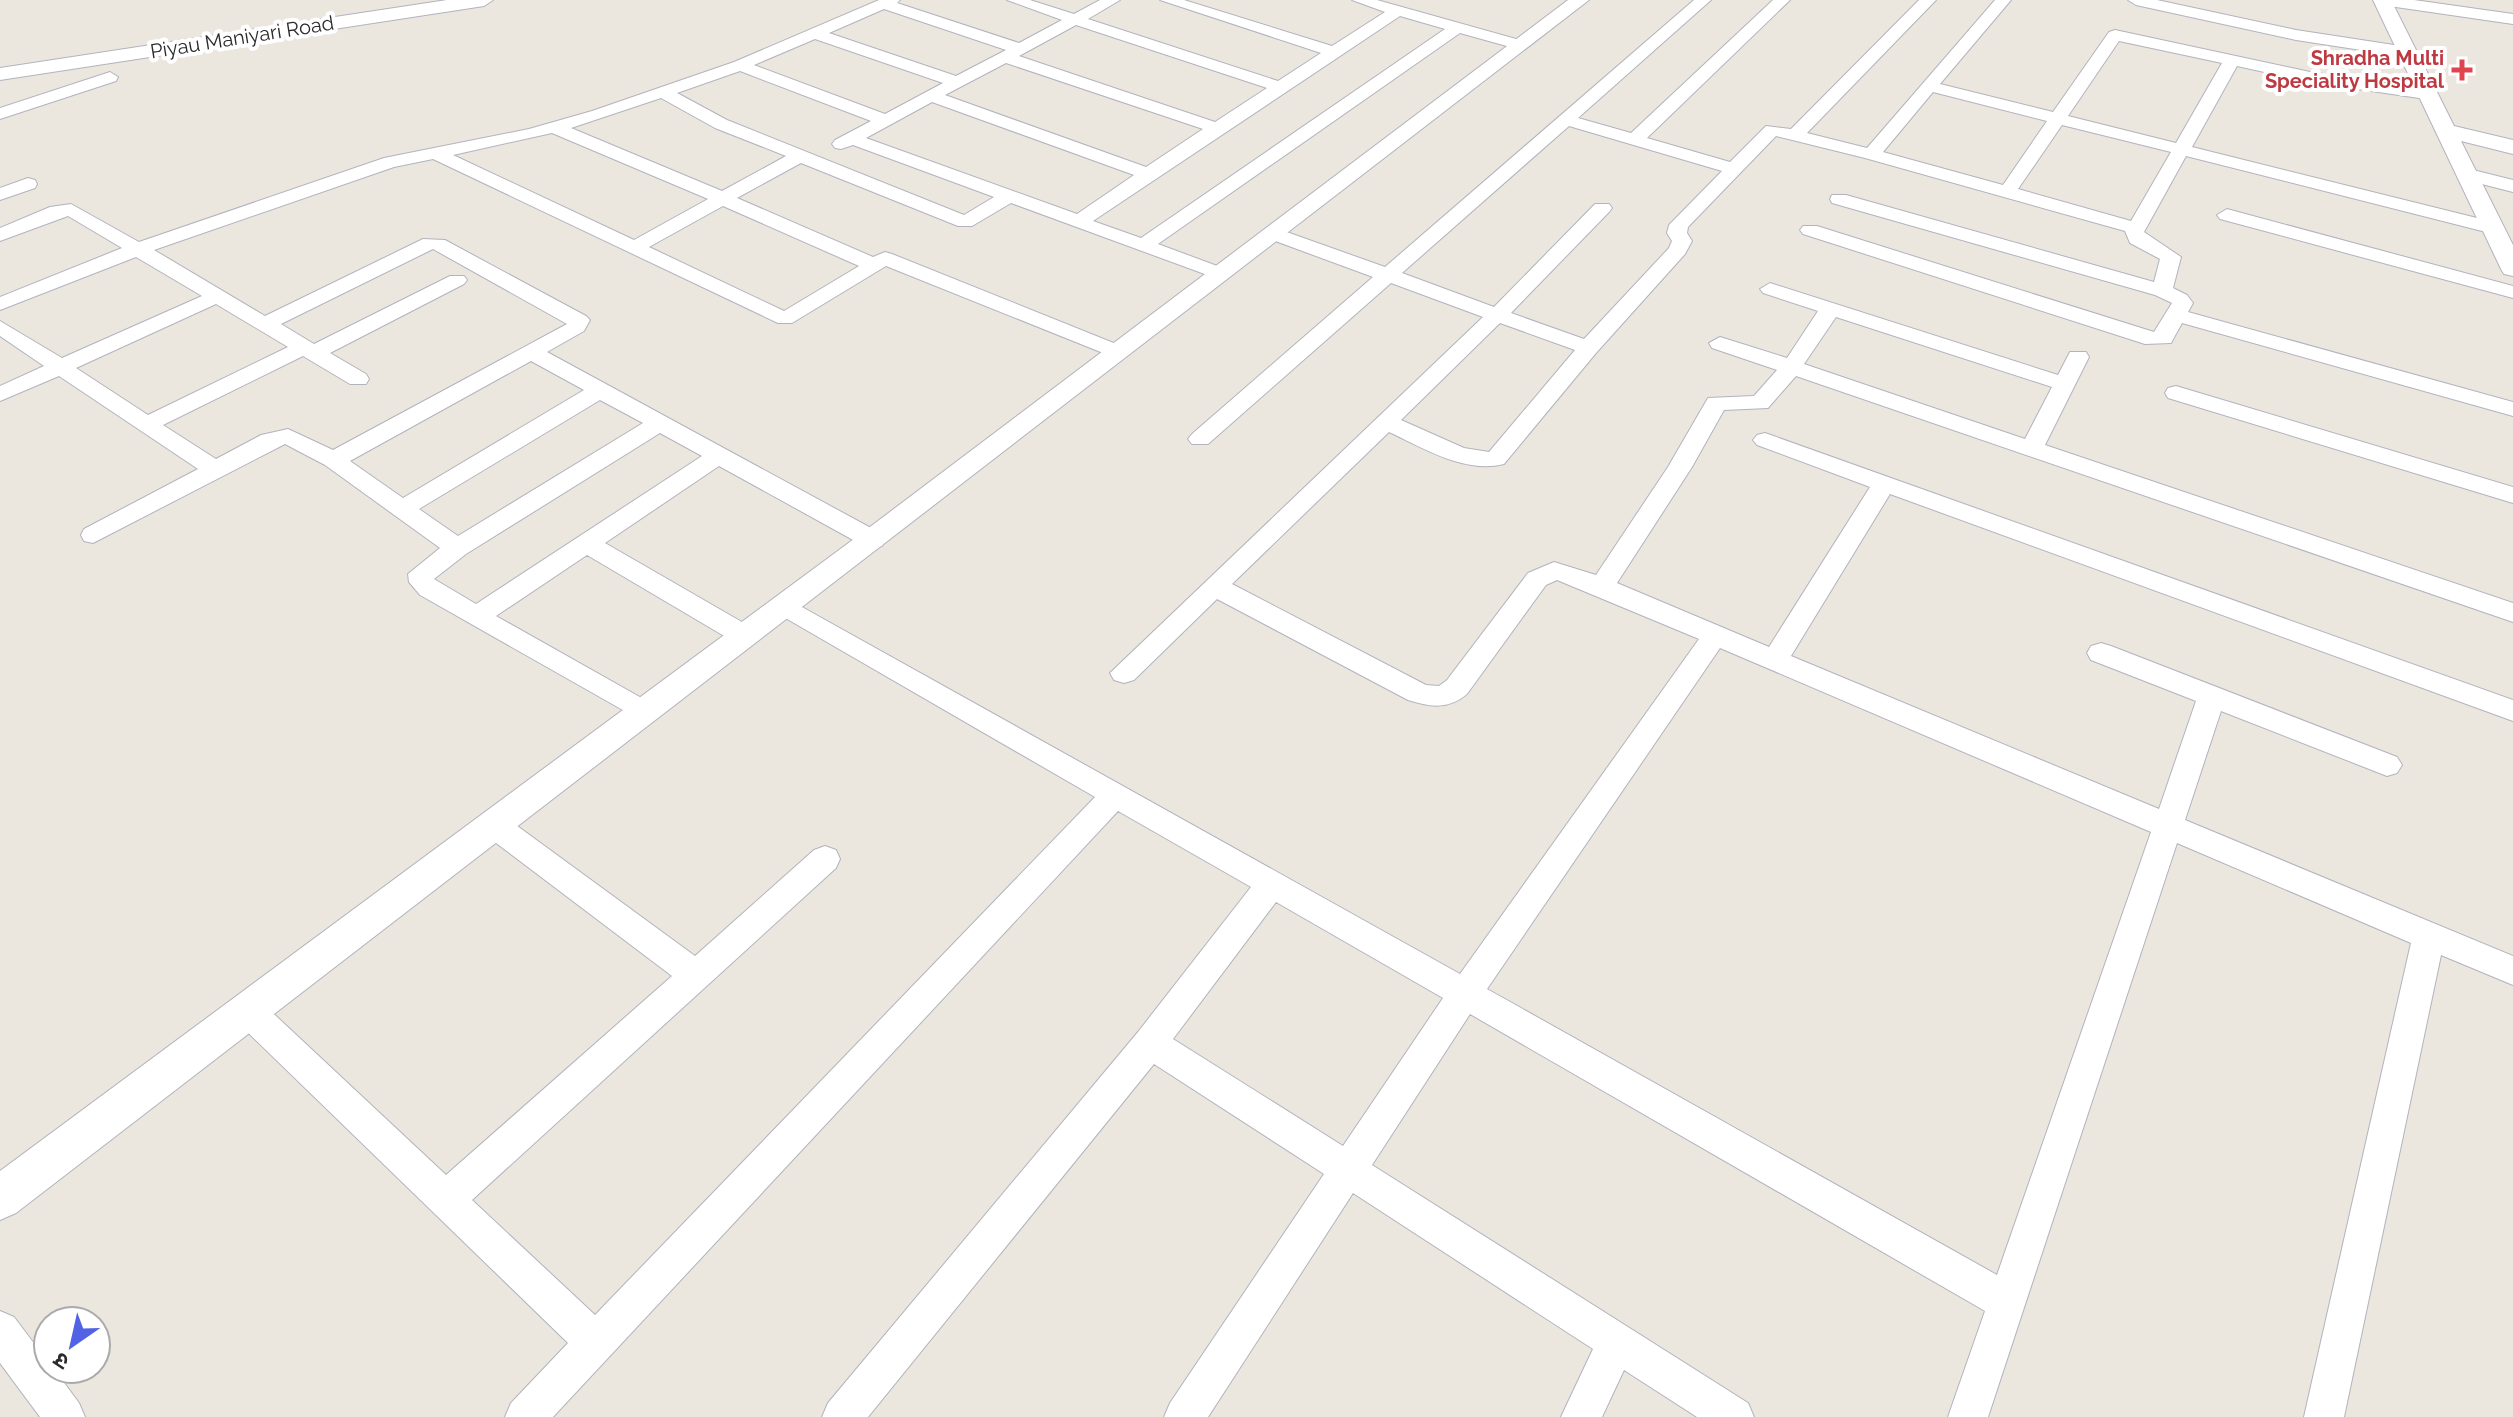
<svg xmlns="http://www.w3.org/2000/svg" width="2513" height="1417" viewBox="0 0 2513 1417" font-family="Raleway,'Noto Sans Devanagari',sans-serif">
<rect width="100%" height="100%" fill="#ebe6de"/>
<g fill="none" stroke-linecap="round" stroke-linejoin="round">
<!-- minor casing -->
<g stroke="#b2b3bd" stroke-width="2">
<g id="minor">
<path d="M 879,0 L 900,0 L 897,3 L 1019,43 L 1062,20 L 1007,0 L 1030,0 L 1074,14 L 1100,0 L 1120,0 L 1088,19 L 1278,81 L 1321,53 L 1160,0 L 1184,0 L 1332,46 L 1385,12 L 1352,0 L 1377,0 L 1527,42 L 1529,45 L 1521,50 L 1460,33 L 1158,244 L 1228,270 L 1231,274 L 1221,280 L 1011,203 L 972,226 L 958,226 L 801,163 L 737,198 L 873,257 L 885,252 L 892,254 L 1126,348 L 1129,353 L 1118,359 L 886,266 L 792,323 L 778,323 L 433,159 L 394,167 L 154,250 L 265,316 L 423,239 L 445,240 L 586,316 L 590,320 L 584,331 L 547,352 L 882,534 L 885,540 L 882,546 L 873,548 L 864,546 L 719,466 L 605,543 L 754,629 L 758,636 L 754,643 L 745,645 L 736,643 L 587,555 L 496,616 L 654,705 L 658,712 L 654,719 L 644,722 L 420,595 L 409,582 L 408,574 L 440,548 L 325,465 L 285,444 L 93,543 L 84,541 L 81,535 L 84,529 L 198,469 L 59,376 L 0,401 L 0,386 L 44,366 L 0,336 L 0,321 L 62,358 L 202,296 L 136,257 L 0,310 L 0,297 L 122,248 L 68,216 L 0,241 L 0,228 L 50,207 L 71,204 L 139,242 L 384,158 L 529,129 L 592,111 L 734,62 ZM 884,9 L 1006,50 L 956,76 L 829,33 ZM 1400,16 L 1445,29 L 1141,238 L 1093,221 ZM 1076,25 L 1267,88 L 1215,122 L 1019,56 ZM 815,39 L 943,83 L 885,114 L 754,65 ZM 1006,63 L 1203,129 L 1146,167 L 945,95 ZM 740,71 L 871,121 L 835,140 L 832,144 L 835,148 L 841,149 L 853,145 L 994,197 L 964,215 L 727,120 L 677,93 ZM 661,98 L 715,128 L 786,156 L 722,191 L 571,128 ZM 932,102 L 1134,175 L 1077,214 L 866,138 ZM 552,133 L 708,199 L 634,240 L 453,155 ZM 723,206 L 859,266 L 784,311 L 649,247 ZM 433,249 L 567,324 L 333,450 L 288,429 L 261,435 L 216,459 L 163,425 L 303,356 L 350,384 L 366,384 L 369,379 L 366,374 L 330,353 L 464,284 L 467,280 L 464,276 L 450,276 L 314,344 L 281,324 ZM 216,304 L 288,347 L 148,415 L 76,368 ZM 531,361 L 584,390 L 403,498 L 350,461 ZM 600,400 L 643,423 L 458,536 L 419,509 ZM 660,433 L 702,456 L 476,604 L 434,579 L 466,554 Z"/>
<path d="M 1694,0 L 1711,0 L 1578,118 L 1631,133 L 1773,0 L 1790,0 L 1647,138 L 1730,162 L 1766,126 L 1791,129 L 1919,0 L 1936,0 L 1807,133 L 1867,148 L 1995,0 L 2011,0 L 1940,84 L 2053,112 L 2109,32 L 2115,30 L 2310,72 L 2432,90 L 2434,94 L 2426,99 L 2310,82 L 2237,66 L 2192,147 L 2497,223 L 2500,227 L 2497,231 L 2490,233 L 2186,156 L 2144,232 L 2181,257 L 2173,288 L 2187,295 L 2193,303 L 2188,312 L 2513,402 L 2513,416 L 2182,323 L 2171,343 L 2145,344 L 1803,234 L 1800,230 L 1803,226 L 1817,226 L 2154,332 L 2172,303 L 2155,295 L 1832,203 L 1830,199 L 1832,195 L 1846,195 L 2154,282 L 2160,259 L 2130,243 L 2125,231 L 1865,158 L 1776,136 L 1688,227 L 1687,233 L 1692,241 L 1685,254 L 1596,353 L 1504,464 C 1465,474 1423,448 1389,432 L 1232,584 L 1426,685 L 1439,686 L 1447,680 L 1528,573 L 1554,562 L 1596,575 L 1668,467 L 1708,398 L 1754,396 L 1777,370 L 1712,348 L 1709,343 L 1720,337 L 1787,358 L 1818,311 L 1763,293 L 1760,289 L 1770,283 L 2058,375 L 2070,352 L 2086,352 L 2089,357 L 2045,445 L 2513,603 L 2513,622 L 1796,376 L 1768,408 L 1724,410 L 1692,467 L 1617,583 L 1769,647 L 1870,487 L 1757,445 L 1753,440 L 1757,435 L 1765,433 L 2513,700 L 2513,721 L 1890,494 L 1791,656 L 2159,809 L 2196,701 L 2091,660 L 2087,653 L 2091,646 L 2101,643 L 2111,646 L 2397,757 L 2402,765 L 2397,773 L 2387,776 L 2221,711 L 2185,820 L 2513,956 L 2513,985 L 2441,955 L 2344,1417 L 2304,1417 L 2411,943 L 2177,843 L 1988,1417 L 1948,1417 L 1985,1311 L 1470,1014 L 1372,1165 L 1748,1403 L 1754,1417 L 1697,1417 L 1624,1370 L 1602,1417 L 1561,1417 L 1593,1349 L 1353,1193 L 1208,1417 L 1164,1417 L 1170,1403 L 1324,1174 L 1154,1064 L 868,1417 L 822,1417 L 828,1403 L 1138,1032 L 1251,887 L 1118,811 L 553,1417 L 505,1417 L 511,1403 L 568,1343 L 236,1021 L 231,1011 L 236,1001 L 248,996 L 260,1001 L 446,1175 L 672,976 L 483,833 L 479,825 L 483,817 L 494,813 L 505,817 L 695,956 L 814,850 L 825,846 L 836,850 L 840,859 L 836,868 L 472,1200 L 595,1315 L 1095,797 L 775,612 L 771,606 L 775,600 L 784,597 L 1460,974 L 1699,639 L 1557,580 L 1546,585 L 1467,694 C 1448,710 1430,707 1408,700 L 1217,599 L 1134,680 L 1124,683 L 1114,680 L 1110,673 L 1483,317 L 1391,283 L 1208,444 L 1192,444 L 1188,439 L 1192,434 L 1373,277 L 1267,238 L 1264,234 L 1267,230 L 1281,230 L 1385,267 ZM 2119,41 L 2222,63 L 2176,143 L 2068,116 ZM 1933,92 L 2047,121 L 2003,185 L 1883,152 ZM 2062,125 L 2171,152 L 2131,221 L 2018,189 ZM 1569,126 L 1722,171 L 1669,225 L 1667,233 L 1672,241 L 1669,248 L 1584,339 L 1511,313 L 1609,212 L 1612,208 L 1609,204 L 1595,204 L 1494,307 L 1402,273 ZM 1836,317 L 2052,387 L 2025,439 L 1804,364 ZM 1500,323 L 1575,350 L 1489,452 L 1464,448 L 1401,420 ZM 1720,648 L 2151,832 L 1997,1275 L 1487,989 ZM 1276,902 L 1443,998 L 1343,1146 L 1173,1039 Z"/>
<path d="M 2128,0 L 2157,0 L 2296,30 L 2407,47 L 2415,52 L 2407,57 L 2296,40 L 2136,5 Z"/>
<path d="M 2374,0 L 2414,0 L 2513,14 L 2513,24 L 2382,5 Z"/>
<path d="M 110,72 L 118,77 L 116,81 L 0,119 L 0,108 Z"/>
<path d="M 2469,169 L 2513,180 L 2513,192 L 2462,179 L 2460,175 Z"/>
<path d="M 28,178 L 35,180 L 37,184 L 35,188 L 0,200 L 0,188 Z"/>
<path d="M 2227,209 L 2513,286 L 2513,298 L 2220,219 L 2217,215 Z"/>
<path d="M 2176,386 L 2513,487 L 2513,503 L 2168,398 L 2165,393 L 2168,388 Z"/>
<path d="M 0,1311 L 14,1317 L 48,1362 L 48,1369 L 54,1369 L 79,1403 L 85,1417 L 40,1417 L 0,1363 Z"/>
</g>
</g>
<!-- tertiary casing -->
<g stroke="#b2b3bd" stroke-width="2">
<g id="tertiary">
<path d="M 447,0 L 493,0 L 484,6 L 0,80 L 0,68 Z"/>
<path d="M 1568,0 L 1589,0 L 16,1213 L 0,1220 L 0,1171 L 862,533 Z"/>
<path d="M 2373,0 L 2391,0 L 2454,126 L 2513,140 L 2513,154 L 2461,141 L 2513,245 L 2513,276 L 2504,274 L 2501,269 Z"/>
</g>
</g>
<!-- minor -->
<use href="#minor" fill="#fff" fill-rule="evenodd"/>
<!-- tertiary -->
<use href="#tertiary" fill="#fff" fill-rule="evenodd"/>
</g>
<!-- markers -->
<path fill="#e0444e" stroke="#fff" stroke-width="3" d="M2458 58h8v8h8v8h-8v8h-8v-8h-8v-8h8z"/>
<g text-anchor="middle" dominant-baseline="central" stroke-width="8" stroke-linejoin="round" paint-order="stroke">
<!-- far-street labels -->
<g font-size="20" fill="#2b2b2b" stroke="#fff">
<text transform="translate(242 37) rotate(-9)">Piyau Maniyari Road</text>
</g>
<!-- far-health labels -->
<g font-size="20" font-weight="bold" fill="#be3a42" stroke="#fff" text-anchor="end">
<text x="2444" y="58">Shradha Multi<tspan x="2444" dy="23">Speciality Hospital</tspan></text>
</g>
</g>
<!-- north arrow -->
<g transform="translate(72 1345) rotate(214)"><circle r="38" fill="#ffffff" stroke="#aaaaaa" stroke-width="2"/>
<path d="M0-6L14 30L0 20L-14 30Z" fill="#5162e5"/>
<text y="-12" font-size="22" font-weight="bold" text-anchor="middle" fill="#2b2b2b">उ</text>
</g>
</svg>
